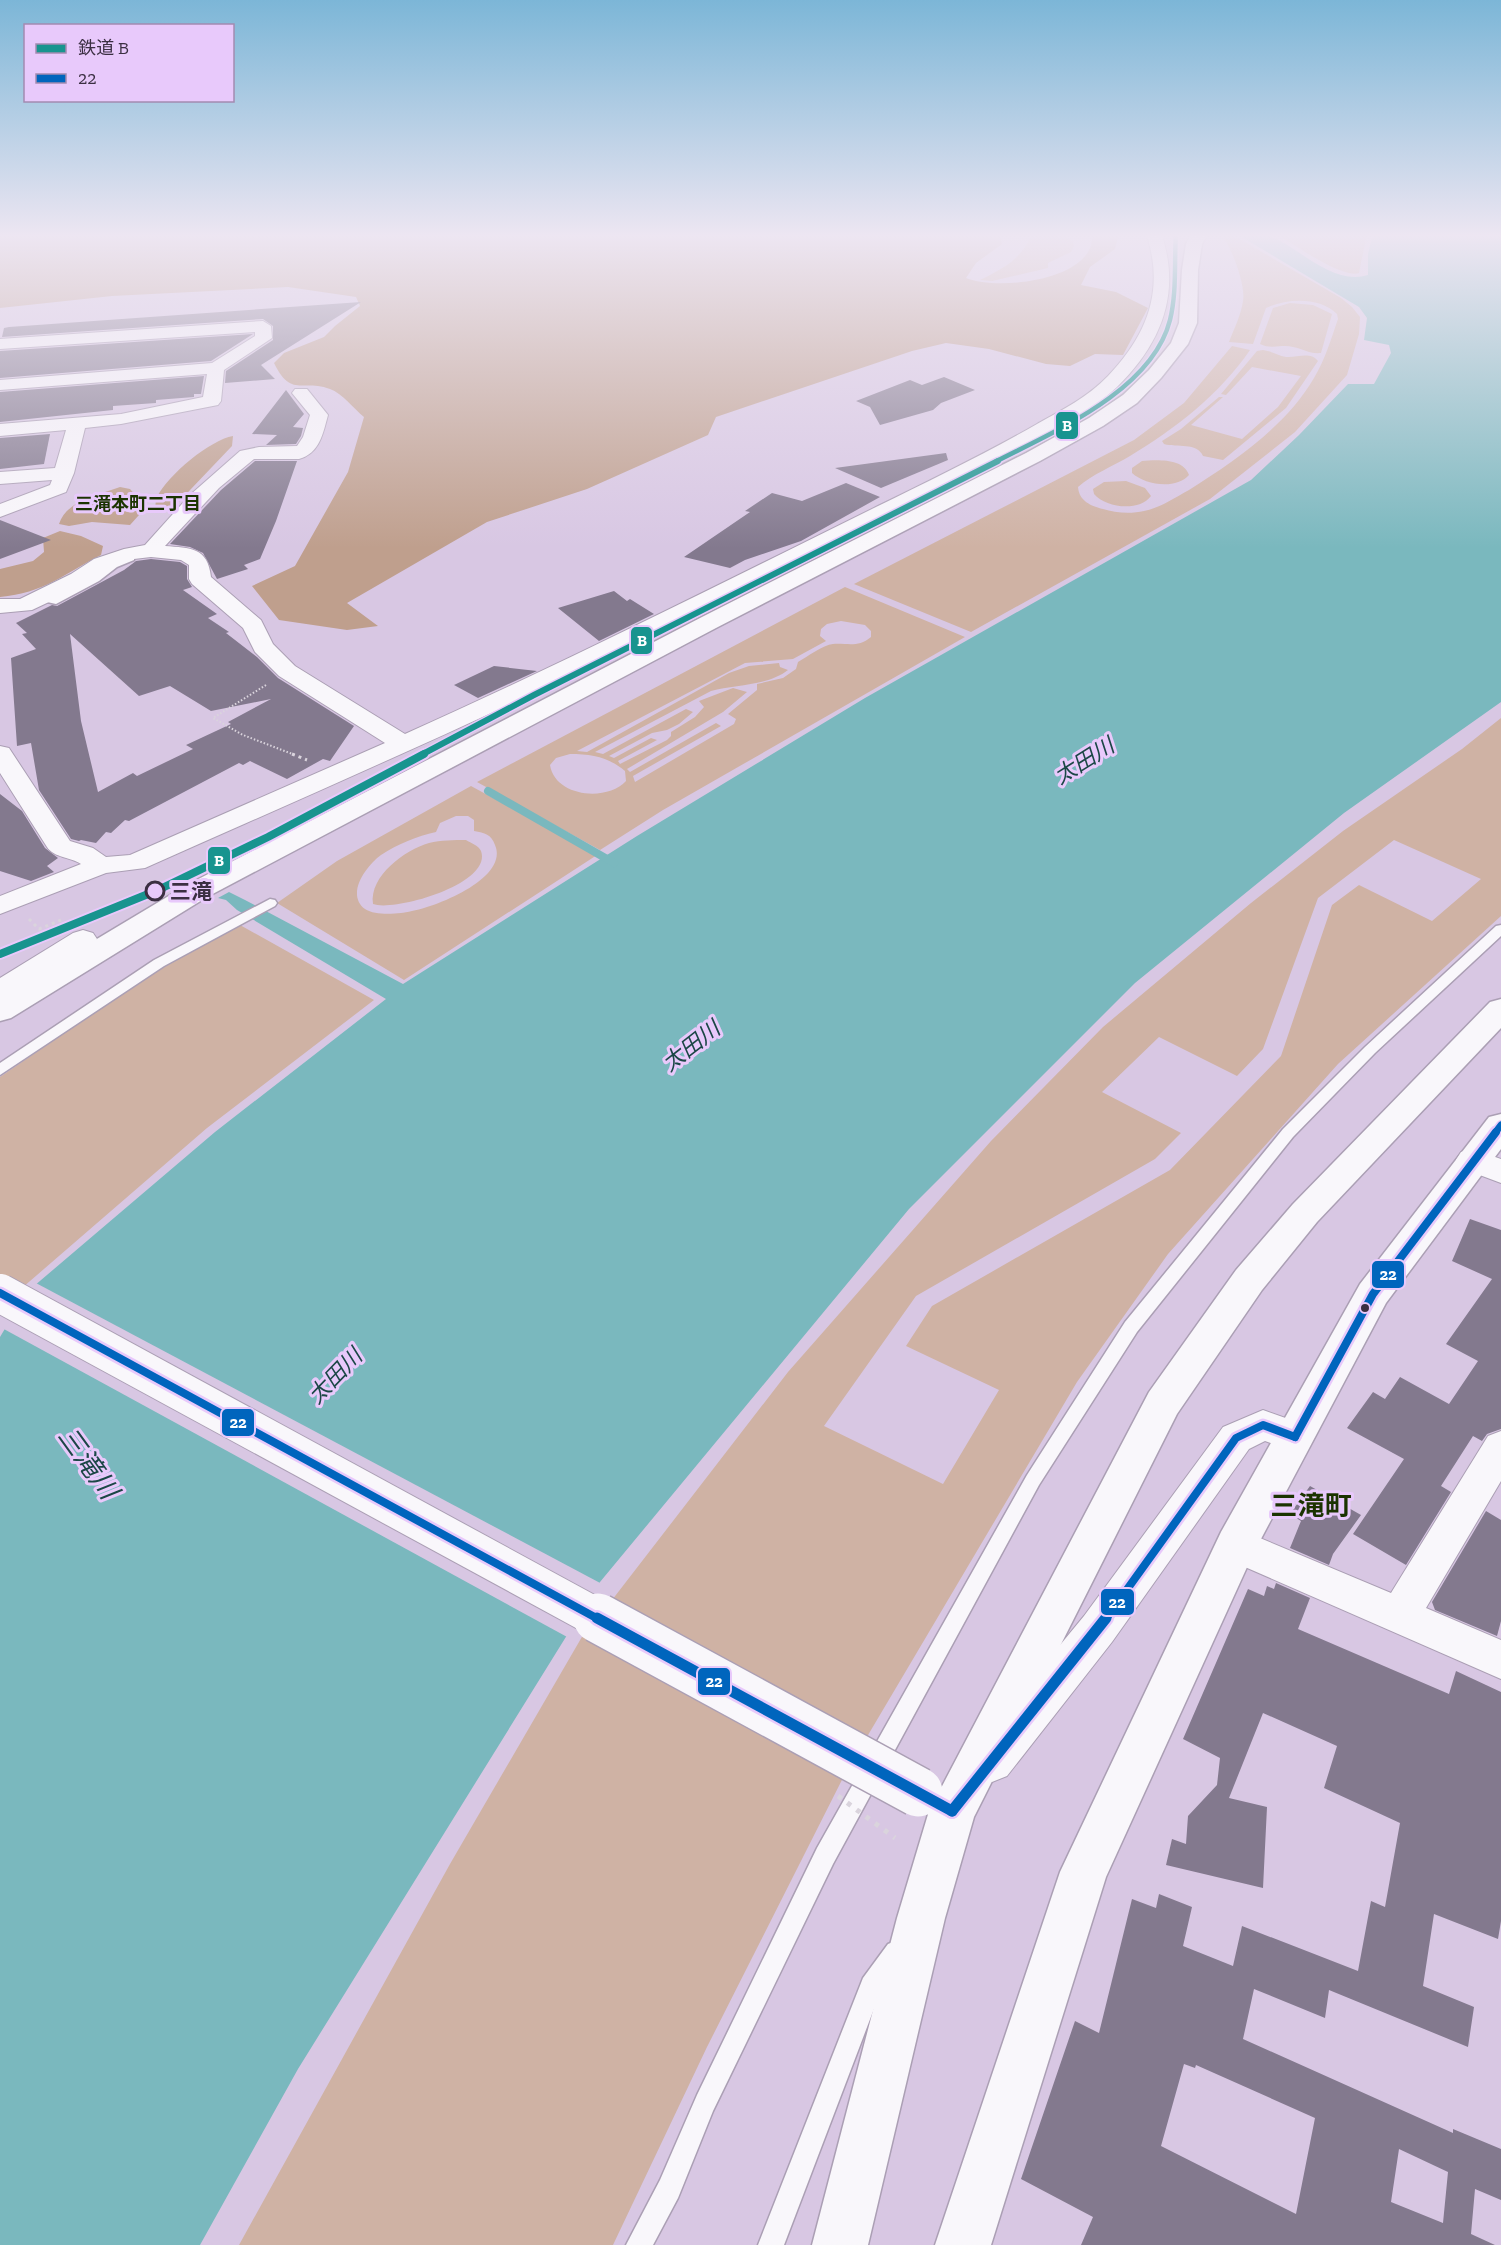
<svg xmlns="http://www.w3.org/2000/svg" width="1501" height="2245" viewBox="0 0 1501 2245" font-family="'Zilla Slab','Noto Sans JP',serif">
<rect width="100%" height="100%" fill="#d8c7e3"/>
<!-- green -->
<g fill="#cfb2a4" fill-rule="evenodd">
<path d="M 1033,233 L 1066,233 L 1065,236 L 1073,242 L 1074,246 L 1071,252 L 1048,263 L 1048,268 L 992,281 L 980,280 C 1007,266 1019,261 1033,233 Z"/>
<path d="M 1220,233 L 1231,234 L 1341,298 L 1352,307 L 1360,317 L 1359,334 L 1347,375 L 1295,432 L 1210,499 L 971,632 L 854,584 L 1134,440 L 1184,403 L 1232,346 L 1250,350 C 1220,394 1175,429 1130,456 C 1113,466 1093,474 1078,487 C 1079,501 1091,506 1103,509 C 1115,513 1131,514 1144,511 C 1160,508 1174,498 1189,490 C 1235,461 1286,426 1314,378 C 1325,360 1331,339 1338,319 L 1337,314 C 1320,297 1287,298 1266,308 L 1253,344 L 1229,342 C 1234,329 1241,315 1243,301 C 1246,285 1231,245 1220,233 Z"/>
<path d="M 1275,233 L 1367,233 L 1359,273 C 1342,279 1292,243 1275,233 Z"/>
<path d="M 1290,303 L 1313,305 L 1332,314 L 1321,353 C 1309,354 1304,349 1293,347 C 1282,344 1272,350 1260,344 L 1273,308 Z"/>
<path d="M 1263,350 C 1271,351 1277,355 1286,357 C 1297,358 1310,351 1318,361 L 1286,408 L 1223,460 L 1203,456 C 1197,442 1177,448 1164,444 L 1162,441 L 1181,429 L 1219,397 L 1223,397 L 1191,425 L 1242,439 L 1278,407 L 1301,376 L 1252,367 L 1226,395 L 1221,394 L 1257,351 Z"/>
<path d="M 1142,461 C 1157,460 1183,458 1189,475 C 1176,490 1145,485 1132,473 L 1132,468 Z"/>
<path d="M 1126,481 L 1145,488 L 1151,496 C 1139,512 1106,508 1094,494 L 1093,489 L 1104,482 Z"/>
<path d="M 845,587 L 965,637 L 663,810 L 600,850 L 477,782 ZM 841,621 L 865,625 L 871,631 L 871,637 C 858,648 848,643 833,644 C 823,645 807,657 798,662 L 796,669 L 783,678 L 757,684 L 757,690 L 728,714 L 736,719 L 734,724 L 635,782 L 633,776 L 721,726 L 716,723 L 630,772 L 627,769 L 723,712 L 747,692 L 733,688 L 699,701 L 704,707 L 695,717 L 671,732 L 671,736 L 667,740 L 620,764 L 618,761 L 657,740 L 651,738 L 614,758 L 609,756 L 652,733 L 667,730 L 679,724 L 693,712 L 686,709 L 603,754 L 595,752 L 711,691 C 735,684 768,686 788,670 L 780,667 L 779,663 L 749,666 L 729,673 L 587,752 L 577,751 L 745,663 L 793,659 L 826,641 L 820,636 L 821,629 L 827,624 ZM 570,754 C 592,754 608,757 625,771 L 626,781 C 607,802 555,797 550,765 L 556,758 Z"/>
<path d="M 1501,718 L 1501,916 L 1338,1064 L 1168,1254 L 1077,1382 L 858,1752 L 602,1613 L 788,1372 L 991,1141 L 1103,1027 L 1251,903 L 1343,831 L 1462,749 ZM 1394,840 L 1481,879 L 1432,921 L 1359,885 L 1332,905 L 1281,1056 L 1170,1170 L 932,1306 L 906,1346 L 999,1390 L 943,1484 L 824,1426 L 916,1296 L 1155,1159 L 1181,1133 L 1102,1092 L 1159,1037 L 1237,1076 L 1263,1049 L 1318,898 Z"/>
<path d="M 471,786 L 597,855 L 404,980 L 277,903 L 337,861 ZM 456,816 L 468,816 L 474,820 L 474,831 C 485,833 491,834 495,845 C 510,880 428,911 401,913 C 391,914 374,915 365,909 C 345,894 367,865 381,855 C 398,844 417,836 436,832 L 440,823 Z"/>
<path d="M 466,840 C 471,843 479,846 481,851 C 493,884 394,912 373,904 C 369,876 405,850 429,843 C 441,840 454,840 466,840 Z"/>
<path d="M 240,925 L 374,1000 L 207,1128 L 0,1307 L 0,1077 L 171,960 Z"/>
<path d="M 590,1623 L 850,1764 L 707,2047 L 613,2245 L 239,2245 L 450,1864 Z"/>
</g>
<!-- forest -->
<g fill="#bf9f8d">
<path d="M 0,233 L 1000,233 L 1002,244 L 976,263 L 966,278 C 996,290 1076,282 1090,248 C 1092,244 1092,238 1093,234 L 1119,233 L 1115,249 L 1090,267 L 1081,285 L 1116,292 L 1148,308 L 1123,355 L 1095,354 L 1070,366 L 1046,364 L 989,349 L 946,343 L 912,351 L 716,417 L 708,435 L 587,489 L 487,522 L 347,603 L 378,626 L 347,630 L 279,620 L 252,586 L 295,566 L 348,472 L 364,417 C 354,409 342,393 330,389 C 302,379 291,398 274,363 L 284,353 L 324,337 L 335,326 L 360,306 L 356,297 L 288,287 L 112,296 L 0,308 Z"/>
<path d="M 233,436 L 232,446 L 171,510 L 155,510 C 156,506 155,500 157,497 C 168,475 210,440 233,436 Z"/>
<path d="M 120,487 L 130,489 L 139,499 L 139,515 L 130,525 L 92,522 L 69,526 L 59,524 C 67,500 98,495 120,487 Z"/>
<path d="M 60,531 L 81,536 L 103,546 L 101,555 C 64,574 44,593 0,597 L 0,569 L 33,561 L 44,552 L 43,538 Z"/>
</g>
<!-- water -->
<path fill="#7ab8be" d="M 1235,233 C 1245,233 1259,231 1268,235 C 1299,247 1332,286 1368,275 L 1368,254 L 1373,233 L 1501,233 L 1501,702 L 1344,813 L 1135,983 L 909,1209 L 600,1582 L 298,2069 L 200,2245 L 0,2245 L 0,1337 L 27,1292 L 215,1132 L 386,999 L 237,910 L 226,900 L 218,898 L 229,892 L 245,900 L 403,984 L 637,836 L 865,698 L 1251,480 L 1299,435 L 1348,384 L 1374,384 L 1391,353 L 1389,345 L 1364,340 L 1367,318 L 1359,307 Z"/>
<!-- pier -->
<path fill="#d8c7e3" d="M 34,1282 L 602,1584 L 569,1638 L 2,1328 L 24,1290 Z"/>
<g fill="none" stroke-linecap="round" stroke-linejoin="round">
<!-- stream -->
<path stroke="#7ab8be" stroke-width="8" d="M 488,791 L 614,863"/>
</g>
<!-- building -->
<g fill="#83798e" fill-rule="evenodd">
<path d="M 361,302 L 261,365 L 275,379 L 225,383 L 226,371 L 273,340 L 273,326 L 263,319 L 2,337 L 4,328 L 9,327 Z"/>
<path d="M 253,334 L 211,361 L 0,378 L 0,351 Z"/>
<path d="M 204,376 L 201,394 L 194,394 L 194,397 L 156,400 L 156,403 L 113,406 L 113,410 L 0,422 L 0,392 Z"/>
<path d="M 944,377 L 975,390 L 941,403 L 933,410 L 880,425 L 870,407 L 856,401 L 910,380 L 922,385 Z"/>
<path d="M 286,390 L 304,414 L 293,427 L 303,428 L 301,436 L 296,444 L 266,445 L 277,435 L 252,434 Z"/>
<path d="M 50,434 L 44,464 L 0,469 L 0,438 Z"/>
<path d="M 946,453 L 948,460 L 881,488 L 835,468 Z"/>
<path d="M 255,461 L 297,461 L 276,521 L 260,559 L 244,565 L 248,569 L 217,579 L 203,553 L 190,547 L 170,544 L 221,490 Z"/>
<path d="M 846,483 L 880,497 L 801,541 L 745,560 L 730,568 L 684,557 L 750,512 L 745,511 L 772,493 L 802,501 Z"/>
<path d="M 0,520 L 51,540 L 0,559 Z"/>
<path d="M 151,559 L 180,562 L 187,566 L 187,579 L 192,587 L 183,590 L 217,614 L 208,618 L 229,632 L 226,633 L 257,657 L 278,678 L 354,726 L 330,761 L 323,759 L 287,779 L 250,761 L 243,765 L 239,763 L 129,821 L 125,820 L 111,833 L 106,832 L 96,843 L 81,840 L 79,841 L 71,839 L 39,790 L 31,743 L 17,746 L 11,658 L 36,649 L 22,634 L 27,633 L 16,623 L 52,605 L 57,606 L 124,570 L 136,561 ZM 70,634 L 139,696 L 170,686 L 211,711 L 271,699 L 228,722 L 231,724 L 186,745 L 193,749 L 137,776 L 133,773 L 98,792 L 81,721 Z"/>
<path d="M 614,591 L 627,601 L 630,599 L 654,614 L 599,641 L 558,608 Z"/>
<path d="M 494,666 L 537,671 L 478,698 L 454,685 Z"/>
<path d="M 0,794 L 22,811 L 45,848 L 58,858 L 47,866 L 54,872 L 31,881 L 0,871 Z"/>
<path d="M 1470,1219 L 1501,1230 L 1501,1429 L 1487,1434 L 1482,1441 L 1473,1436 L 1441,1486 L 1451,1492 L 1406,1565 L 1353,1534 L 1404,1459 L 1347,1428 L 1373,1392 L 1385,1399 L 1400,1377 L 1449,1404 L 1478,1361 L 1446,1344 L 1492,1279 L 1452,1261 Z"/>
<path d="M 1310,1486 L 1361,1515 L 1333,1554 L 1329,1565 L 1290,1548 L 1301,1521 L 1290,1514 Z"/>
<path d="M 1486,1511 L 1501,1520 L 1501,1621 L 1497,1636 L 1435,1610 L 1432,1602 Z"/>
<path d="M 1276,1583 L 1310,1598 L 1298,1629 L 1449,1694 L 1456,1671 L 1501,1692 L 1501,1921 L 1498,1939 L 1434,1914 L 1423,1986 L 1474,2007 L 1468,2047 L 1329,1990 L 1325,2018 L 1254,1989 L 1243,2039 L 1453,2133 L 1453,2129 L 1501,2149 L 1501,2200 L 1475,2189 L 1471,2234 L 1495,2245 L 1081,2245 L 1093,2217 L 1021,2179 L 1075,2021 L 1099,2033 L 1132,1899 L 1156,1908 L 1159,1894 L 1192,1907 L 1183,1946 L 1233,1966 L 1242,1926 L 1358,1971 L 1371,1901 L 1385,1907 L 1400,1823 L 1324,1788 L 1337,1746 L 1263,1713 L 1229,1798 L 1267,1807 L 1263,1888 L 1166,1865 L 1172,1839 L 1186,1844 L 1188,1816 L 1217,1785 L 1220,1758 L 1183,1739 L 1248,1589 L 1264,1596 L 1267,1586 L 1274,1589 ZM 1184,2064 L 1195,2068 L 1196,2065 L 1315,2118 L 1296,2214 L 1161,2146 ZM 1399,2149 L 1448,2172 L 1443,2223 L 1391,2202 Z"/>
</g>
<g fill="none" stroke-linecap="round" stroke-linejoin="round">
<!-- service casing -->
<g stroke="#ab9fb4" stroke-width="3">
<g id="service">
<path d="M 130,555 L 134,556 L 134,560 L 117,567 L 99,581 L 56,604 L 47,602 L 91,577 L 109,563 Z"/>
<path d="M 270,899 L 275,900 L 277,903 L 275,906 L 164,966 L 0,1075 L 0,1063 L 154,960 Z"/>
<path d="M 1501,925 L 1501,936 L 1375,1053 L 1293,1137 L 1137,1332 L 1039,1485 L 833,1864 L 713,2111 L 678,2198 L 653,2245 L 626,2245 L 660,2180 L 697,2095 L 817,1848 L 1027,1475 L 1125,1322 L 1283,1129 L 1365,1047 L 1496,926 Z"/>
<path d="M 896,1941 L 904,1944 L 907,1952 L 880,1993 L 784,2245 L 758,2245 L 863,1978 L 888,1944 Z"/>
</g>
</g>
<!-- minor casing -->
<g stroke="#ab9fb4" stroke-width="2">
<g id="minor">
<path d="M 1146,233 L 1161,233 C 1182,293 1161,344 1117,387 C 1093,410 1062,426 1033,442 C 974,474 913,504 853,534 C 755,583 658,633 559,681 C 423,746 284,806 145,868 L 106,873 L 0,914 L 0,896 L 81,864 C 71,857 54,858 47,847 L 0,773 L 0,746 L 9,748 L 70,841 L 93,848 L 106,857 L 130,855 L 385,743 L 279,676 L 255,652 L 243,628 L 192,584 L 189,579 L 189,565 L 181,560 L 151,557 L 134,559 L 108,567 L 87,584 L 32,610 L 0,613 L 0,599 L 20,599 L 71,574 L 94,559 L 124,549 L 145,545 L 190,495 L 240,451 L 259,447 L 297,446 L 303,437 L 310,415 L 292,393 L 295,389 L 307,389 L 328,415 C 323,433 320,453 299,459 L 254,459 L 219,488 L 165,546 C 190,548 208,547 211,577 L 261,620 L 273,644 L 295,666 L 405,734 C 564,663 720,584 876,507 C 931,480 985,454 1037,424 C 1062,410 1088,397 1108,376 C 1148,334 1165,289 1146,233 Z"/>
<path d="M 263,321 L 271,326 L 272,338 L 224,370 L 221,401 L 218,405 L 121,424 L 85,428 L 74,473 L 66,492 L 0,517 L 0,504 L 50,485 L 52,480 L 0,484 L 0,472 L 55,468 L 66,430 L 0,436 L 0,424 L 121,414 L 203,397 L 207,374 L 0,390 L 0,380 L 212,363 L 255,336 L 255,332 L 0,349 L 0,339 Z"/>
<path d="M 83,930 L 93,933 L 97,939 L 93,945 L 10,998 L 0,1000 L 0,978 L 73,933 Z"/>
<path d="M 1472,1149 L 1501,1159 L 1501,1183 L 1461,1168 L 1456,1160 L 1461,1152 Z"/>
<path d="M 1263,1410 L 1308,1426 L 1314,1437 L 1308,1448 L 1295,1452 L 1265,1441 L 1249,1449 L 1112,1642 L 1007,1776 L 992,1782 L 977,1776 L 970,1761 L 977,1746 L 1084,1616 L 1223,1427 Z"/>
<path d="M 1501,1431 L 1501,1481 L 1426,1608 L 1501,1640 L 1501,1679 L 1222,1557 L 1216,1545 L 1222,1533 L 1236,1528 L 1391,1593 L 1488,1436 Z"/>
</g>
</g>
<!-- tertiary casing -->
<g stroke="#ab9fb4" stroke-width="3">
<g id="tertiary">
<path d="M 1192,233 L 1208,233 L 1202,244 L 1198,270 L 1197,323 L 1188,344 L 1161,378 L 1137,403 L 1103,426 L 1040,461 L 716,628 L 207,897 L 11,1018 L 0,1021 L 0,997 L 187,885 L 700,618 L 1026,453 L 1089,418 L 1123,395 L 1149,370 L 1171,343 L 1179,323 L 1182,270 L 1186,244 Z"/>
<path d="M 1501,999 L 1501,1028 L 1317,1222 L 1262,1290 L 1177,1414 L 974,1817 L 945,1918 L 868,2245 L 812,2245 L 897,1918 L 929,1811 L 1149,1392 L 1236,1270 L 1293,1204 L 1490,1002 Z"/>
<path d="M 1501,1114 L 1501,1149 L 1386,1303 L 1253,1554 L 1106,1877 L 991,2245 L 935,2245 L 1060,1872 L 1221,1532 L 1360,1284 L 1489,1117 Z"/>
</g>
</g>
<!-- path-far1 -->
<path stroke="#dad4dd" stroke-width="2" stroke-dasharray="1.5 2" stroke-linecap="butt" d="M 266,685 L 213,718 L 243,735 L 295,755"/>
<!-- path -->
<g stroke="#dad4dd" stroke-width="3" stroke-dasharray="3 4" stroke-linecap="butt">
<path d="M 292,754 L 307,760"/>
<path d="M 29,919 L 39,929 L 61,920"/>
</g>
<!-- service -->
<use href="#service" fill="#f9f7fb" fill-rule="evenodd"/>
<!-- minor -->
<use href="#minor" fill="#f9f7fb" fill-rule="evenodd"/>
<!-- tertiary -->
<use href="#tertiary" fill="#f9f7fb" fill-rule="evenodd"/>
<!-- tertiary-bridge-far1 casing -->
<g stroke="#ab9fb4" stroke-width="40" stroke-linecap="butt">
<path id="tertiary-bridge-far1" d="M 0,1293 L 601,1620"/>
</g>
<!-- tertiary-bridge casing -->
<g stroke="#ab9fb4" stroke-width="52" stroke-linecap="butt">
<path id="tertiary-bridge" d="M 598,1618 L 918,1792"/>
</g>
<!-- path-bridge -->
<path stroke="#dad4dd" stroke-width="5" stroke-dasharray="4.5 7" stroke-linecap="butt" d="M 838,1796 L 895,1838"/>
<!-- tertiary-bridge-far1 -->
<use href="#tertiary-bridge-far1" stroke="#f9f7fb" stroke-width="38"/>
<!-- tertiary-bridge -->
<use href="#tertiary-bridge" stroke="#f9f7fb" stroke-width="49"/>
<!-- bus-1-far2 casing -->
<g stroke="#e8c9fb" stroke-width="10">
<path id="bus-1-far2" d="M 1495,1133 L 1501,1125"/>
</g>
<!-- bus-1-far1 casing -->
<g stroke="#e8c9fb" stroke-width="13">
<g id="bus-1-far1">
<path d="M 0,1293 L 600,1620"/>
<path d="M 1295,1437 L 1373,1294 L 1496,1132"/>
<path d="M 1105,1620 L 1236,1438 L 1263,1425 L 1295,1437"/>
</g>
</g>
<!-- bus-1 casing -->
<g stroke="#e8c9fb" stroke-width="16">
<g id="bus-1">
<path d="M 597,1618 L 952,1811"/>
<path d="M 952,1811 L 1106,1618"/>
</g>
</g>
<!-- bus-1-far2 -->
<use href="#bus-1-far2" stroke="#0065bd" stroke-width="7"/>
<!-- bus-1-far1 -->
<use href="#bus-1-far1" stroke="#0065bd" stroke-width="8"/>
<!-- bus-1 -->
<use href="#bus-1" stroke="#0065bd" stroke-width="11"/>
<!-- rail-1-far2 casing -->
<g stroke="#e8c9fb" stroke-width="7">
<path id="rail-1-far2" d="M 995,462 C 1053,432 1152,391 1170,320 C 1177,292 1174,262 1176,233"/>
</g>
<!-- rail-1-far1 casing -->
<g stroke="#e8c9fb" stroke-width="9">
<path id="rail-1-far1" d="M 421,755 L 534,695 L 998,461"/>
</g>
<!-- rail-1 casing -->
<g stroke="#e8c9fb" stroke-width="12">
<path id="rail-1" d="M 0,954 L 158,890 L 268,837 L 424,754"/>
</g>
<!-- rail-1-far2 -->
<use href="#rail-1-far2" stroke="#18948f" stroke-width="4.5"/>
<!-- rail-1-far1 -->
<use href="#rail-1-far1" stroke="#18948f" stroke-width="6"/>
<!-- rail-1 -->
<use href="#rail-1" stroke="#18948f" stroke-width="8"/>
</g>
<!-- sky -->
<linearGradient id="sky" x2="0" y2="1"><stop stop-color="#7cb6d7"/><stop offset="0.43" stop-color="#ede6f2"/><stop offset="1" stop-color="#ede6f2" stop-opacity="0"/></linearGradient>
<rect width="1501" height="548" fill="url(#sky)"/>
<!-- markers -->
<circle fill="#e8c9fb" stroke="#3b2f42" stroke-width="3" cx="155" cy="891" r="9"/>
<circle fill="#3b2f42" stroke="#e8c9fb" stroke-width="2" cx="1365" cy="1308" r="5"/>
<g text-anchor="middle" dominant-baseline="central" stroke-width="6" stroke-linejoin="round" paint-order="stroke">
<!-- far-neighbourhood labels -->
<g font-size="18" font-weight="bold" fill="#1b3301" stroke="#e8c9fb">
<text x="138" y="504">三滝本町二丁目</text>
</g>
<!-- stop labels -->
<g font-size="21" font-weight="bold" fill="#3b2f42" stroke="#e8c9fb" text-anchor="start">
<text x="170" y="891">三滝</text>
</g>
<!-- water labels -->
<g font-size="22" font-style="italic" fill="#1b4746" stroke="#e8c9fb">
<text transform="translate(1084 761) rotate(-32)">太田川</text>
<text transform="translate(691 1046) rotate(-38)">太田川</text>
<text transform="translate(335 1376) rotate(-46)">太田川</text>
</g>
<!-- near-water labels -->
<g font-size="27" font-style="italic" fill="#1b4746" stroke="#e8c9fb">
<text transform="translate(88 1463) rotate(54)">三滝川</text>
</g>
<!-- near-neighbourhood labels -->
<g font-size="27" font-weight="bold" fill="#1b3301" stroke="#e8c9fb">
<text x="1311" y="1506">三滝町</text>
</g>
</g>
<g stroke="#e8c9fb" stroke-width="2">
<rect x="1055" y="411" width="24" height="29" rx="6" fill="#18948f"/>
<rect x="630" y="626" width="23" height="29" rx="6" fill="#18948f"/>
<rect x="207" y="846" width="24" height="29" rx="6" fill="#18948f"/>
<rect x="1371" y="1260" width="34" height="29" rx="6" fill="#0065bd"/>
<rect x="221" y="1408" width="34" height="29" rx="6" fill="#0065bd"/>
<rect x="1100" y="1588" width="35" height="28" rx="6" fill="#0065bd"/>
<rect x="697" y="1667" width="34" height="29" rx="6" fill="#0065bd"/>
</g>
<g font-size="16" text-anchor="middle" font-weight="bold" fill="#fff">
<text x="1067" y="431">B</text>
<text x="642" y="646">B</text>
<text x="219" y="866">B</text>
<text x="1388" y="1280">22</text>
<text x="238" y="1428">22</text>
<text x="1117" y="1608">22</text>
<text x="714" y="1687">22</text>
</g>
<!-- legend -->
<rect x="24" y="24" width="210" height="78" fill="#e8c9fb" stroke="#a38bb1" stroke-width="1.5"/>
<rect x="36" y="44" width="30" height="9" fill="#18948f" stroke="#a38bb1" stroke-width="1.5"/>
<text x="78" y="54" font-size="18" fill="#3b2f42">鉄道 B</text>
<rect x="36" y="74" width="30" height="9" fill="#0065bd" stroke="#a38bb1" stroke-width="1.5"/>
<text x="78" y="84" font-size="18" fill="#3b2f42">22</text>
</svg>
